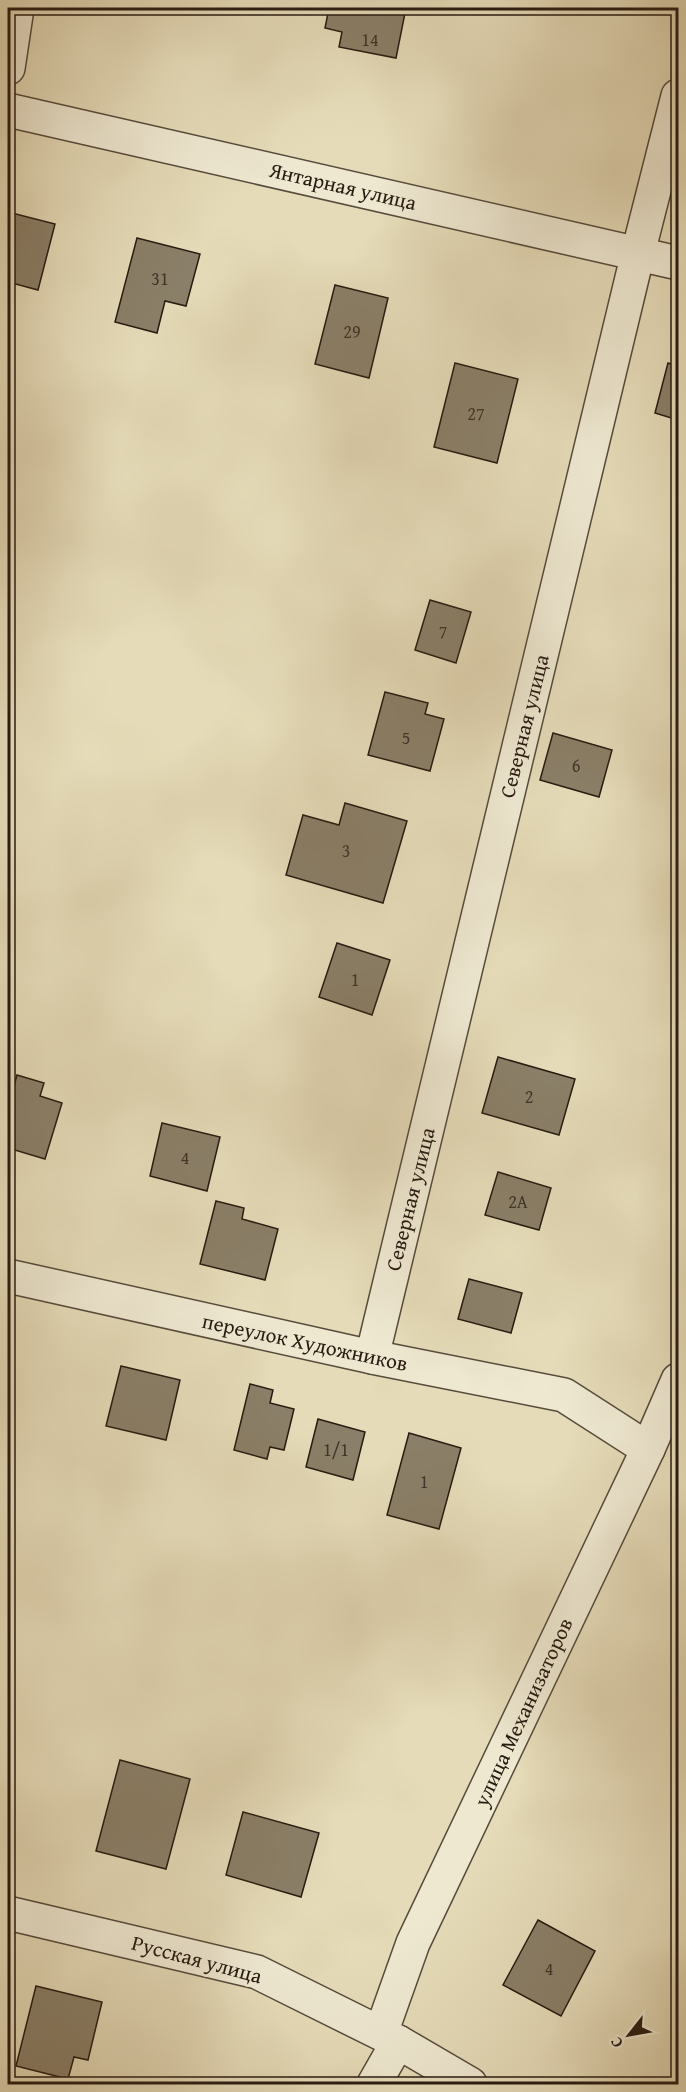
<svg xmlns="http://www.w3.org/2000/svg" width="686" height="2092" viewBox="0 0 686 2092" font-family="'Gentium Book Plus',serif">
<rect width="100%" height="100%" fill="#e5dbb8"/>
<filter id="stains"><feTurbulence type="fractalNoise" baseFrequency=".00333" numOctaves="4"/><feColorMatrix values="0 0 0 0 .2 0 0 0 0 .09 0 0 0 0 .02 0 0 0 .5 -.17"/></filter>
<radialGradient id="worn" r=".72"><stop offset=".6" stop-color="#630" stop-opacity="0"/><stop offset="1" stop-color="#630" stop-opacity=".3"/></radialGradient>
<!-- building -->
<g fill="#8a7f68" stroke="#281b12" stroke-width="1.5">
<path d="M 329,8 L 406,8 L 396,58 L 339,47 L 342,32 L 325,28 Z"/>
<path d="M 8,212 L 55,224 L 38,290 L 8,282 Z"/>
<path d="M 137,238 L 200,254 L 186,306 L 165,301 L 157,333 L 115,322 Z"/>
<path d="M 335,285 L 388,298 L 369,378 L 315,364 Z"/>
<path d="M 455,363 L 518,379 L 497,463 L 434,447 Z"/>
<path d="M 668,363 L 678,366 L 678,420 L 655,413 Z"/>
<path d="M 8,519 L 12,520 L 8,537 Z"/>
<path d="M 430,600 L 471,612 L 456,663 L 415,650 Z"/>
<path d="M 385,692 L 428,703 L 425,714 L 444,719 L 430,771 L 368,755 Z"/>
<path d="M 553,733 L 612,750 L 599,797 L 540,780 Z"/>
<path d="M 345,803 L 407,821 L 383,903 L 286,875 L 303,815 L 339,825 Z"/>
<path d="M 337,943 L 390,960 L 372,1015 L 319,997 Z"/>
<path d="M 498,1057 L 575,1079 L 559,1135 L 482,1113 Z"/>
<path d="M 17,1075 L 44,1083 L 40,1096 L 62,1103 L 45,1159 L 8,1148 L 8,1107 Z"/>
<path d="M 162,1123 L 220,1137 L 207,1191 L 150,1176 Z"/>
<path d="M 498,1172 L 551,1188 L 539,1230 L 485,1215 Z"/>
<path d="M 216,1201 L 244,1208 L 242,1219 L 278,1229 L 265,1280 L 200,1264 Z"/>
<path d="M 469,1279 L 522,1293 L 511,1333 L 458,1319 Z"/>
<path d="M 121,1366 L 180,1380 L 166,1440 L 106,1426 Z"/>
<path d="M 250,1384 L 273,1390 L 270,1403 L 294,1409 L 284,1450 L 270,1447 L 267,1459 L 234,1450 Z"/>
<path d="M 318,1419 L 365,1432 L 353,1480 L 306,1467 Z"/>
<path d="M 409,1433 L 461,1448 L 439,1529 L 387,1515 Z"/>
<path d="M 120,1760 L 190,1779 L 166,1869 L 96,1851 Z"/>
<path d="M 243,1812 L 319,1833 L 301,1897 L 226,1875 Z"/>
<path d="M 538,1920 L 595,1951 L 561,2016 L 503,1985 Z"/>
<path d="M 36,1986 L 102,2002 L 88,2060 L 74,2057 L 68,2079 L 16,2066 Z"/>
</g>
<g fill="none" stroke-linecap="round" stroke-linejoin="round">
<!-- minor casing -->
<g stroke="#574b3c" stroke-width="36">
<g id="minor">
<path d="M 8,68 L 17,8"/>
<path d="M 8,110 L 678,263"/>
<path d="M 8,1276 L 372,1357 L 564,1395 L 648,1449 L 413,1943 L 381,2033"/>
<path d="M 372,1357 L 638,253 L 678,96"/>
<path d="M 648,1449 L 678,1380"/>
<path d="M 8,1913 L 257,1972 L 398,2042 L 470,2084"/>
<path d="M 374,2084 L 398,2042"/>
</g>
</g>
<!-- minor -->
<use href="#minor" stroke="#eee8d1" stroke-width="33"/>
</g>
<g text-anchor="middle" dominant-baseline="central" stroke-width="5" stroke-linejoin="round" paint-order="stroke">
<!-- number labels -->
<g font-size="18" fill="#403428">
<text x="370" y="39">14</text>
<text x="160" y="278">31</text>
<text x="352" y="331">29</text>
<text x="476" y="413">27</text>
<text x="443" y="631">7</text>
<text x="406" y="737">5</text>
<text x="576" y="765">6</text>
<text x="346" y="850">3</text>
<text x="355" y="979">1</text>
<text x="529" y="1096">2</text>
<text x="185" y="1157">4</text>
<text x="518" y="1201">2А</text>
<text x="336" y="1449">1/1</text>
<text x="424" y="1481">1</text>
<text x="549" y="1968">4</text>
</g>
<!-- street labels -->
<g font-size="21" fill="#281b12" stroke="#eee8d1">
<text transform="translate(343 186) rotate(13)">Янтарная улица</text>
<text transform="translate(524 726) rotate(-76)">Северная улица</text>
<text transform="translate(410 1199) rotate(-76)">Северная улица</text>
<text transform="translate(305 1342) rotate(12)">переулок Художников</text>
<text transform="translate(523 1712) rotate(-65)">улица Механизаторов</text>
<text transform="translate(197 1959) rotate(15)">Русская улица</text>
</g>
</g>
<!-- margin -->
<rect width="686" height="2092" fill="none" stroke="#e5dbb8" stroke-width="30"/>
<rect x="9" y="9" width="668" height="2074" fill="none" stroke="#281b12" stroke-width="3"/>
<rect x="15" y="15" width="656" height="2062" fill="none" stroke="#281b12" stroke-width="1.5"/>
<!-- north arrow -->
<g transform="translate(629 2035) rotate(239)" stroke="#eee8d1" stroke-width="4.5" paint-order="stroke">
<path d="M0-4.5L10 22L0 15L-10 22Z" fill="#281b12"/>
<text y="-9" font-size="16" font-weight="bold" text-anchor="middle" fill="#281b12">С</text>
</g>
<rect width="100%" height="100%" filter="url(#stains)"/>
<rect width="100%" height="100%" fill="url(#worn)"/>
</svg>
